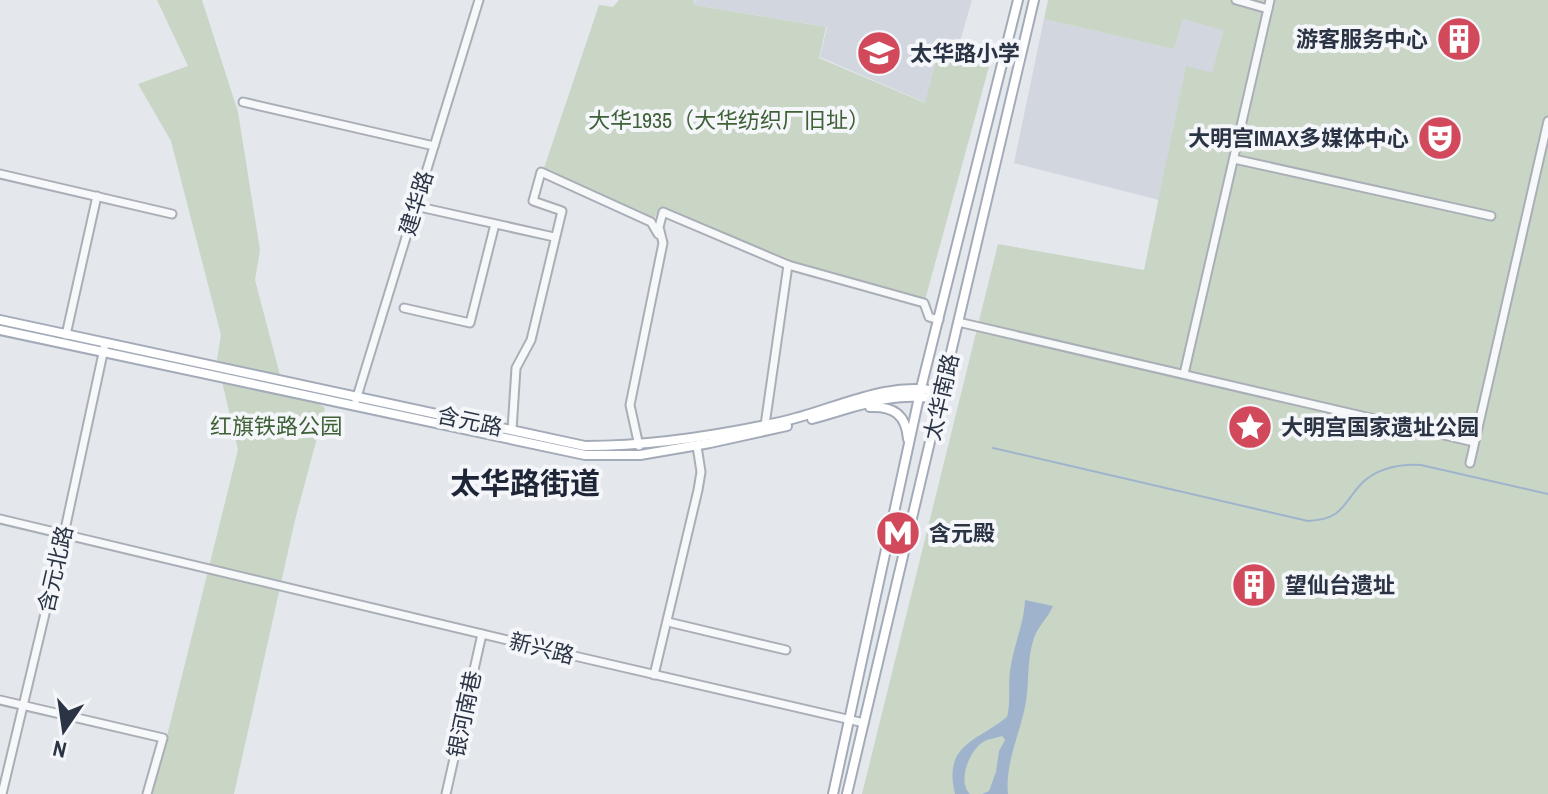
<svg xmlns="http://www.w3.org/2000/svg" width="1548" height="794" viewBox="0 0 1548 794" font-family="'Archivo Narrow','Noto Sans SC',sans-serif">
<rect width="100%" height="100%" fill="#e4e7ec"/>
<!-- built -->
<g fill="#d2d6de">
<path d="M 695,0 L 972,0 L 956,55 L 939,51 L 926,103 L 820,57 L 827,27 L 694,5 Z"/>
<path d="M 1044,19 L 1174,49 L 1183,19 L 1223,29 L 1212,74 L 1186,67 L 1159,200 L 1014,163 Z"/>
</g>
<!-- green -->
<g fill="#c9d6c5">
<path d="M 157,0 L 202,0 L 238,112 L 260,250 L 255,280 L 280,375 L 325,408 L 295,520 L 234,794 L 150,794 L 166,740 L 238,450 L 217,360 L 221,335 L 171,141 L 138,84 L 188,66 Z"/>
<path d="M 619,0 L 694,0 L 694,5 L 826,27 L 819,58 L 925,103 L 939,51 L 990,63 L 925,300 L 791,261 L 660,207 L 653,221 L 551,175 L 544,168 L 599,5 L 613,7 Z"/>
<path d="M 1048,0 L 1548,0 L 1548,794 L 862,794 L 998,244 L 1144,270 L 1186,66 L 1212,73 L 1223,30 L 1183,19 L 1174,49 L 1044,19 Z"/>
</g>
<!-- water -->
<path fill="#9fb4cc" d="M 1025,600 L 1053,606 C 1048,618 1038,626 1034,638 C 1026,661 1030,684 1025,707 C 1019,736 1005,764 1008,794 L 982,794 L 989,791 L 996,772 L 999,751 L 1005,740 L 1002,736 C 996,738 988,739 983,742 C 969,751 957,782 970,794 L 955,794 C 943,744 976,742 1007,717 C 1011,701 1008,686 1010,671 C 1013,646 1024,625 1025,600 Z"/>
<g fill="none" stroke-linecap="round" stroke-linejoin="round">
<!-- stream -->
<path stroke="#9fb4cc" stroke-width="2" d="M 993,448 L 1308,521 C 1344,519 1342,504 1362,483 C 1378,468 1400,464 1421,465 L 1548,494"/>
<!-- minor casing -->
<g stroke="#a9aeb7" stroke-width="11">
<g id="minor">
<path d="M 1236,0 L 1268,9"/>
<path d="M 243,102 L 434,146"/>
<path d="M 1234,159 L 1491,216"/>
<path d="M 0,174 L 172,214"/>
<path d="M 415,206 L 554,237"/>
<path d="M 404,308 L 470,323 L 495,224"/>
<path d="M 958,322 L 1474,442"/>
<path d="M 66,335 L 97,196"/>
<path d="M 1184,374 L 1270,0"/>
<path d="M 356,400 L 479,0"/>
<path d="M 765,425 L 788,265"/>
<path d="M 512,430 L 516,368 L 531,340 L 562,211 L 533,201 L 541,172 L 651,222 L 658,234"/>
<path d="M 639,446 L 630,405 L 663,243 L 659,227 L 663,212 L 788,265 L 924,303 L 929,317 L 939,320"/>
<path d="M 1470,463 L 1548,121"/>
<path d="M 0,519 L 583,658 L 864,723"/>
<path d="M 668,622 L 786,650"/>
<path d="M 654,675 L 698,490 L 701,472 L 697,446"/>
<path d="M 0,700 L 163,738 L 147,794"/>
<path d="M 2,794 L 64,534 L 105,344"/>
<path d="M 446,794 L 482,634"/>
</g>
</g>
<!-- major casing -->
<g stroke="#a3abb8" stroke-width="12">
<g id="major">
<path d="M 0,320 L 585,446 C 650,446 716,436 780,422 C 833,411 886,379 941,392"/>
<path d="M 0,330 L 585,455 L 640,455 L 710,443 L 787,426"/>
<path d="M 870,407 C 894,406 906,415 908,439"/>
<path d="M 812,419 C 853,408 897,389 939,400"/>
<path d="M 833,794 L 921,388 L 1018,0"/>
<path d="M 847,794 L 1034,0"/>
</g>
</g>
<!-- minor -->
<use href="#minor" stroke="#f7f8fa" stroke-width="7"/>
<!-- major -->
<use href="#major" stroke="#fff" stroke-width="8"/>
</g>
<!-- icons -->
<defs>
<g id="building-disc" transform="scale(2.3)"><circle r="9.5" fill="#d1495b" stroke="#f4f6f9"/><path d="M-4-6H4V6H1V3H-1V6H-4ZM-2.5-4.3h1.7v1.8h-1.7ZM.8-4.3h1.7v1.8H.8ZM-2.5-1h1.7V.8h-1.7ZM.8-1h1.7V.8H.8Z" fill="#fff"/></g>
<g id="school-disc" transform="scale(2.3)"><circle r="9.5" fill="#d1495b" stroke="#f4f6f9"/><path d="M0-5L7-2L0 1L-7-2ZM-4 1L0 2.5L4 1V4Q0 6-4 4Z" fill="#fff"/></g>
<g id="theatre-disc" transform="scale(2.3)"><circle r="9.5" fill="#d1495b" stroke="#f4f6f9"/><path d="M-5-5.5Q0-4 5-5.5V0Q5 5 0 6Q-5 5-5 0ZM-3.3-2.5H-1v1.5H-3.3ZM1-2.5H3.3v1.5H1ZM-2.8 1Q0 5.5 2.8 1Z" fill="#fff"/></g>
<g id="sight-disc" transform="scale(2.3)"><circle r="9.5" fill="#d1495b" stroke="#f4f6f9"/><path d="M0-6L1.8-2.2L6-1.7L2.9 1.2L3.7 5.4L0 3.3L-3.7 5.4L-2.9 1.2L-6-1.7L-1.8-2.2Z" fill="#fff"/></g>
<g id="metro-disc" transform="scale(2.3)"><circle r="9.5" fill="#d1495b" stroke="#f4f6f9"/><path d="M-5.5 5V-5H-3L0 0L3-5H5.5V5H3V-.5L0 4L-3-.5V5Z" fill="#fff"/></g>
</defs>
<g fill-rule="evenodd">
<use href="#building-disc" x="1459" y="39"/>
<use href="#school-disc" x="879" y="53"/>
<use href="#theatre-disc" x="1440" y="138"/>
<use href="#sight-disc" x="1250" y="427"/>
<use href="#metro-disc" x="898" y="533"/>
<use href="#building-disc" x="1254" y="585"/>
</g>
<g text-anchor="middle" dominant-baseline="central" stroke-width="8" stroke-linejoin="round" paint-order="stroke">
<!-- poi labels -->
<g font-size="22" font-weight="bold" fill="#2b3445" stroke="#f4f6f9" text-anchor="start">
<text x="1428" y="39" text-anchor="end">游客服务中心</text>
<text x="910" y="53">太华路小学</text>
<text x="1409" y="138" text-anchor="end">大明宫IMAX多媒体中心</text>
<text x="1281" y="427">大明宫国家遗址公园</text>
<text x="929" y="533">含元殿</text>
<text x="1285" y="585">望仙台遗址</text>
</g>
<!-- park labels -->
<g font-size="22" fill="#3f6138" stroke="#f4f6f9">
<text x="729" y="120">大华1935（大华纺织厂旧址）</text>
<text x="276" y="426">红旗铁路公园</text>
</g>
<!-- street labels -->
<g font-size="22" fill="#2b3445" stroke="#f4f6f9">
<text transform="translate(416 203) rotate(-73)">建华路</text>
<text transform="translate(941 397) rotate(-77)">太华南路</text>
<text transform="translate(470 421) rotate(12)">含元路</text>
<text transform="translate(55 569) rotate(-77)">含元北路</text>
<text transform="translate(542 648) rotate(14)">新兴路</text>
<text transform="translate(464 714) rotate(-78)">银河南巷</text>
</g>
<!-- district labels -->
<g font-size="30" font-weight="bold" fill="#1d2536" stroke="#f4f6f9">
<text x="525" y="483">太华路街道</text>
</g>
</g>
<!-- north arrow -->
<g transform="translate(64 730) rotate(193)" stroke="#f4f6f9" stroke-width="6" paint-order="stroke">
<path d="M0-6L14 30L0 20L-14 30Z" fill="#2b3445"/>
<text y="-12" font-size="22" font-weight="bold" text-anchor="middle" fill="#2b3445">N</text>
</g>
</svg>
